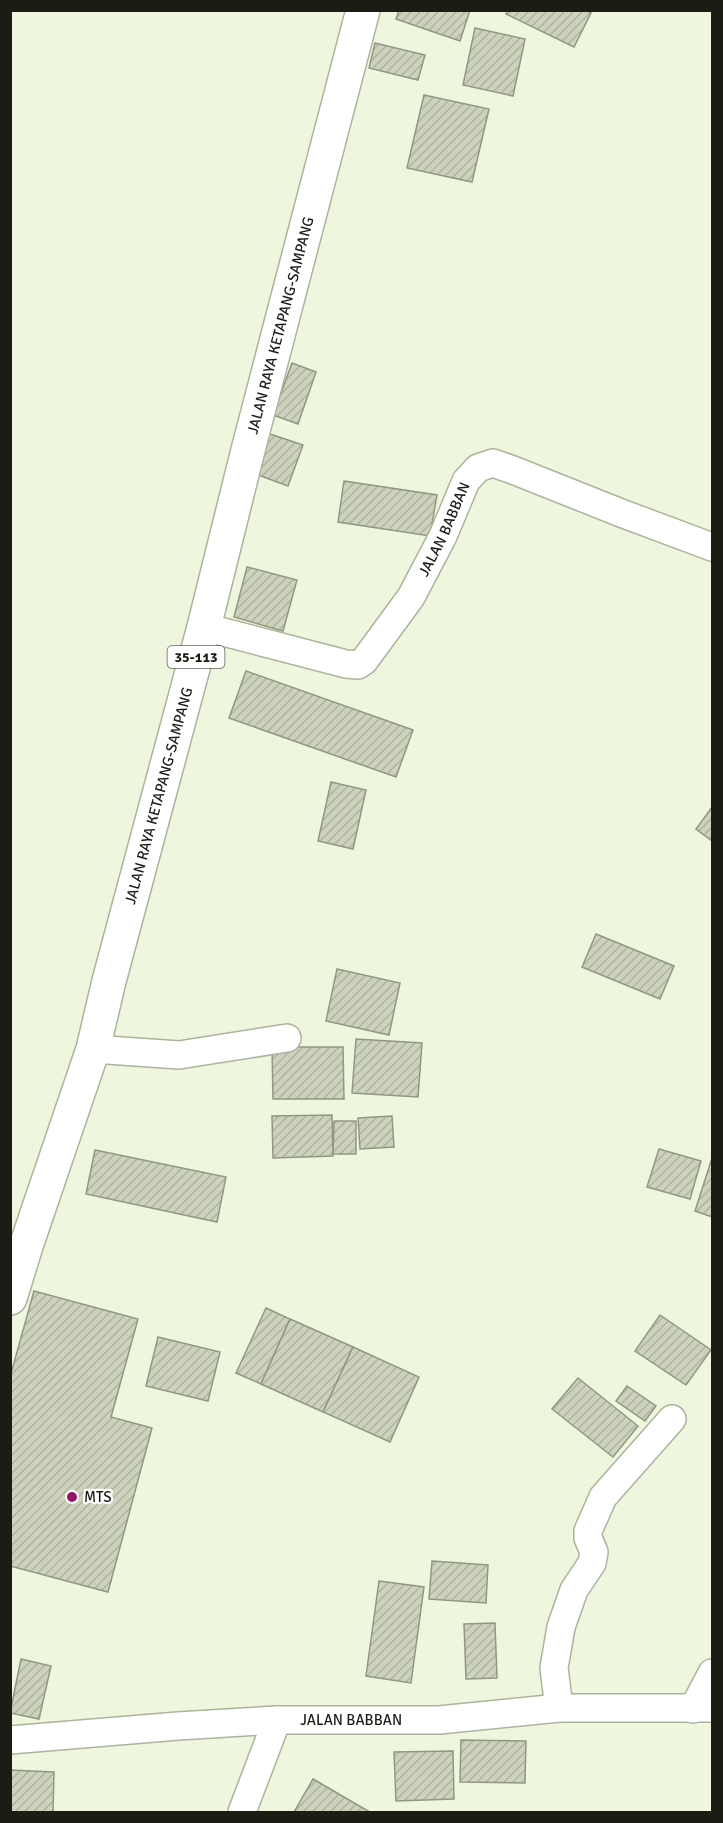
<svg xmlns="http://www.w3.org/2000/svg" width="723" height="1823" viewBox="0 0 723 1823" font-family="Signika,sans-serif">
<defs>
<pattern id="building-hatch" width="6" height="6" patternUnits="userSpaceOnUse" patternTransform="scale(1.5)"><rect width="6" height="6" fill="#ccd2bb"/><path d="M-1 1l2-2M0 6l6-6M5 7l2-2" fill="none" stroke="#afb4a0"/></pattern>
</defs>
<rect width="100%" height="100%" fill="#eff6de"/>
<!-- building -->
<g fill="url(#building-hatch)" stroke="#929782" stroke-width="1.5">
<path d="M 399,10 L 470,10 L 460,41 L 396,19 Z"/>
<path d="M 508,10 L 586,10 L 591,13 L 574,47 L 506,14 Z"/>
<path d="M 475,28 L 525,39 L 513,96 L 463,85 Z"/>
<path d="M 375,43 L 425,55 L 418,80 L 369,68 Z"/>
<path d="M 424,95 L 489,109 L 472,182 L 407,168 Z"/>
<path d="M 292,363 L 316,372 L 298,424 L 273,415 Z"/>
<path d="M 267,433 L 303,445 L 288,486 L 253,473 Z"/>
<path d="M 344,481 L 437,495 L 430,536 L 338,522 Z"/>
<path d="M 247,567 L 297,580 L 283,631 L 234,617 Z"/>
<path d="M 246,671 L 413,730 L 396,777 L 229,718 Z"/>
<path d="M 331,782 L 366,790 L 353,849 L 318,841 Z"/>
<path d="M 712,807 L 712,841 L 696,829 Z"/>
<path d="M 596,934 L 674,966 L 660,999 L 582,967 Z"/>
<path d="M 337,969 L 400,983 L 389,1035 L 326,1021 Z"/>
<path d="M 356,1039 L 422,1043 L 418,1097 L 352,1093 Z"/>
<path d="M 272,1047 L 343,1047 L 344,1099 L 273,1099 Z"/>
<path d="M 332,1115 L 333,1156 L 273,1158 L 272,1116 Z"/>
<path d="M 392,1116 L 394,1147 L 360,1149 L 358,1118 Z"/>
<path d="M 334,1121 L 356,1121 L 356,1154 L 333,1154 Z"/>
<path d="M 659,1149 L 701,1161 L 690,1199 L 647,1187 Z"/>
<path d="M 95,1150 L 226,1177 L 217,1222 L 86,1194 Z"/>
<path d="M 712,1158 L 712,1217 L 695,1211 Z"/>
<path d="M 34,1291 L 138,1319 L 111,1417 L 152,1428 L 108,1592 L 10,1566 L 10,1377 Z"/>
<path d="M 266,1308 L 290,1319 L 261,1384 L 236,1373 Z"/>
<path d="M 660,1315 L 711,1350 L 686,1385 L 635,1351 Z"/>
<path d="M 290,1319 L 353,1347 L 323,1412 L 261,1384 Z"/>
<path d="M 158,1337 L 220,1352 L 208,1401 L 146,1386 Z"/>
<path d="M 353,1347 L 419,1377 L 390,1442 L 323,1412 Z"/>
<path d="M 578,1378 L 638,1426 L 613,1457 L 552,1409 Z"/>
<path d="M 627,1386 L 656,1406 L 645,1421 L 616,1401 Z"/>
<path d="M 432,1561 L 488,1565 L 486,1603 L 429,1599 Z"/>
<path d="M 379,1581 L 424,1587 L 411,1683 L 366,1676 Z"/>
<path d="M 495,1623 L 497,1678 L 466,1679 L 464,1624 Z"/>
<path d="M 21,1659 L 51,1666 L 39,1719 L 10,1713 Z"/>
<path d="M 461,1740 L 526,1741 L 525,1783 L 460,1782 Z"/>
<path d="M 453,1751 L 454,1799 L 396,1801 L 394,1752 Z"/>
<path d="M 10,1770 L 54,1772 L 53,1812 L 10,1812 Z"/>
<path d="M 313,1779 L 368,1811 L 367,1812 L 294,1812 Z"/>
</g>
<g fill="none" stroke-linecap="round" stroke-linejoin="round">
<!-- minor casing -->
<g stroke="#adb39c" stroke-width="30">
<g id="minor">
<path id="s1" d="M 204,627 L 346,664 L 358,665 L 364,661 L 411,597 L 443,536 L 466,481 L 478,468 L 493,463 L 513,470 L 621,513 L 712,547"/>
<path d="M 93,1049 L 179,1055 L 287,1038"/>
<path d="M 559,1708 L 554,1668 L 561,1627 L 574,1590 L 592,1563 L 594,1552 L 588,1538 L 588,1531 L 603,1497 L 672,1419"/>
<path d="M 693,1709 L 712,1673"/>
<path id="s2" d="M 10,1740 L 178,1726 L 277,1720 L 439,1720 L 559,1708 L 712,1708"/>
<path d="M 242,1812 L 277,1720"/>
</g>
</g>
<!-- major casing -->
<g stroke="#adb39c" stroke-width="36">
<g id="major">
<path id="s3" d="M 10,1298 L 26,1246 L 93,1049 L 109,981 L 204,627 L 248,450 L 363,10"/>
</g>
</g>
<!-- minor -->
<use href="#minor" stroke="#fff" stroke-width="27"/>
<!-- major -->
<use href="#major" stroke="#fff" stroke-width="33"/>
</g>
<!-- markers -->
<circle fill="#971167" stroke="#fff" stroke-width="2" cx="72" cy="1497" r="6"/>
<g text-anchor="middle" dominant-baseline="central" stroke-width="4.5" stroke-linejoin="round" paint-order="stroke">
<!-- shield labels -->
<rect fill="#fff" stroke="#5f615b" stroke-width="1.5" x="167.5" y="646" width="57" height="22" rx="4.5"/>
<g font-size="14" font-weight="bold" fill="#1b1d15">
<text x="196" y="657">35-113</text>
</g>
<!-- street labels -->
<g font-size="15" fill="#1b1d15" stroke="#fff">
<text stroke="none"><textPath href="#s3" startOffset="1010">JALAN RAYA KETAPANG-SAMPANG</textPath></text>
<text stroke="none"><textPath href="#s1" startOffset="321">JALAN BABBAN</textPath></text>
<text stroke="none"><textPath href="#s3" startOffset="524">JALAN RAYA KETAPANG-SAMPANG</textPath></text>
<text stroke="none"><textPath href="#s2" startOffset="342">JALAN BABBAN</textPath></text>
</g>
<!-- poi labels -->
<g font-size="15" fill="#1b1d15" stroke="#fff" text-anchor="start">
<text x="84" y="1497">MTS</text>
</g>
</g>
<!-- border -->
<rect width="723" height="1823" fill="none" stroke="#1b1d15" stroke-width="24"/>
</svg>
